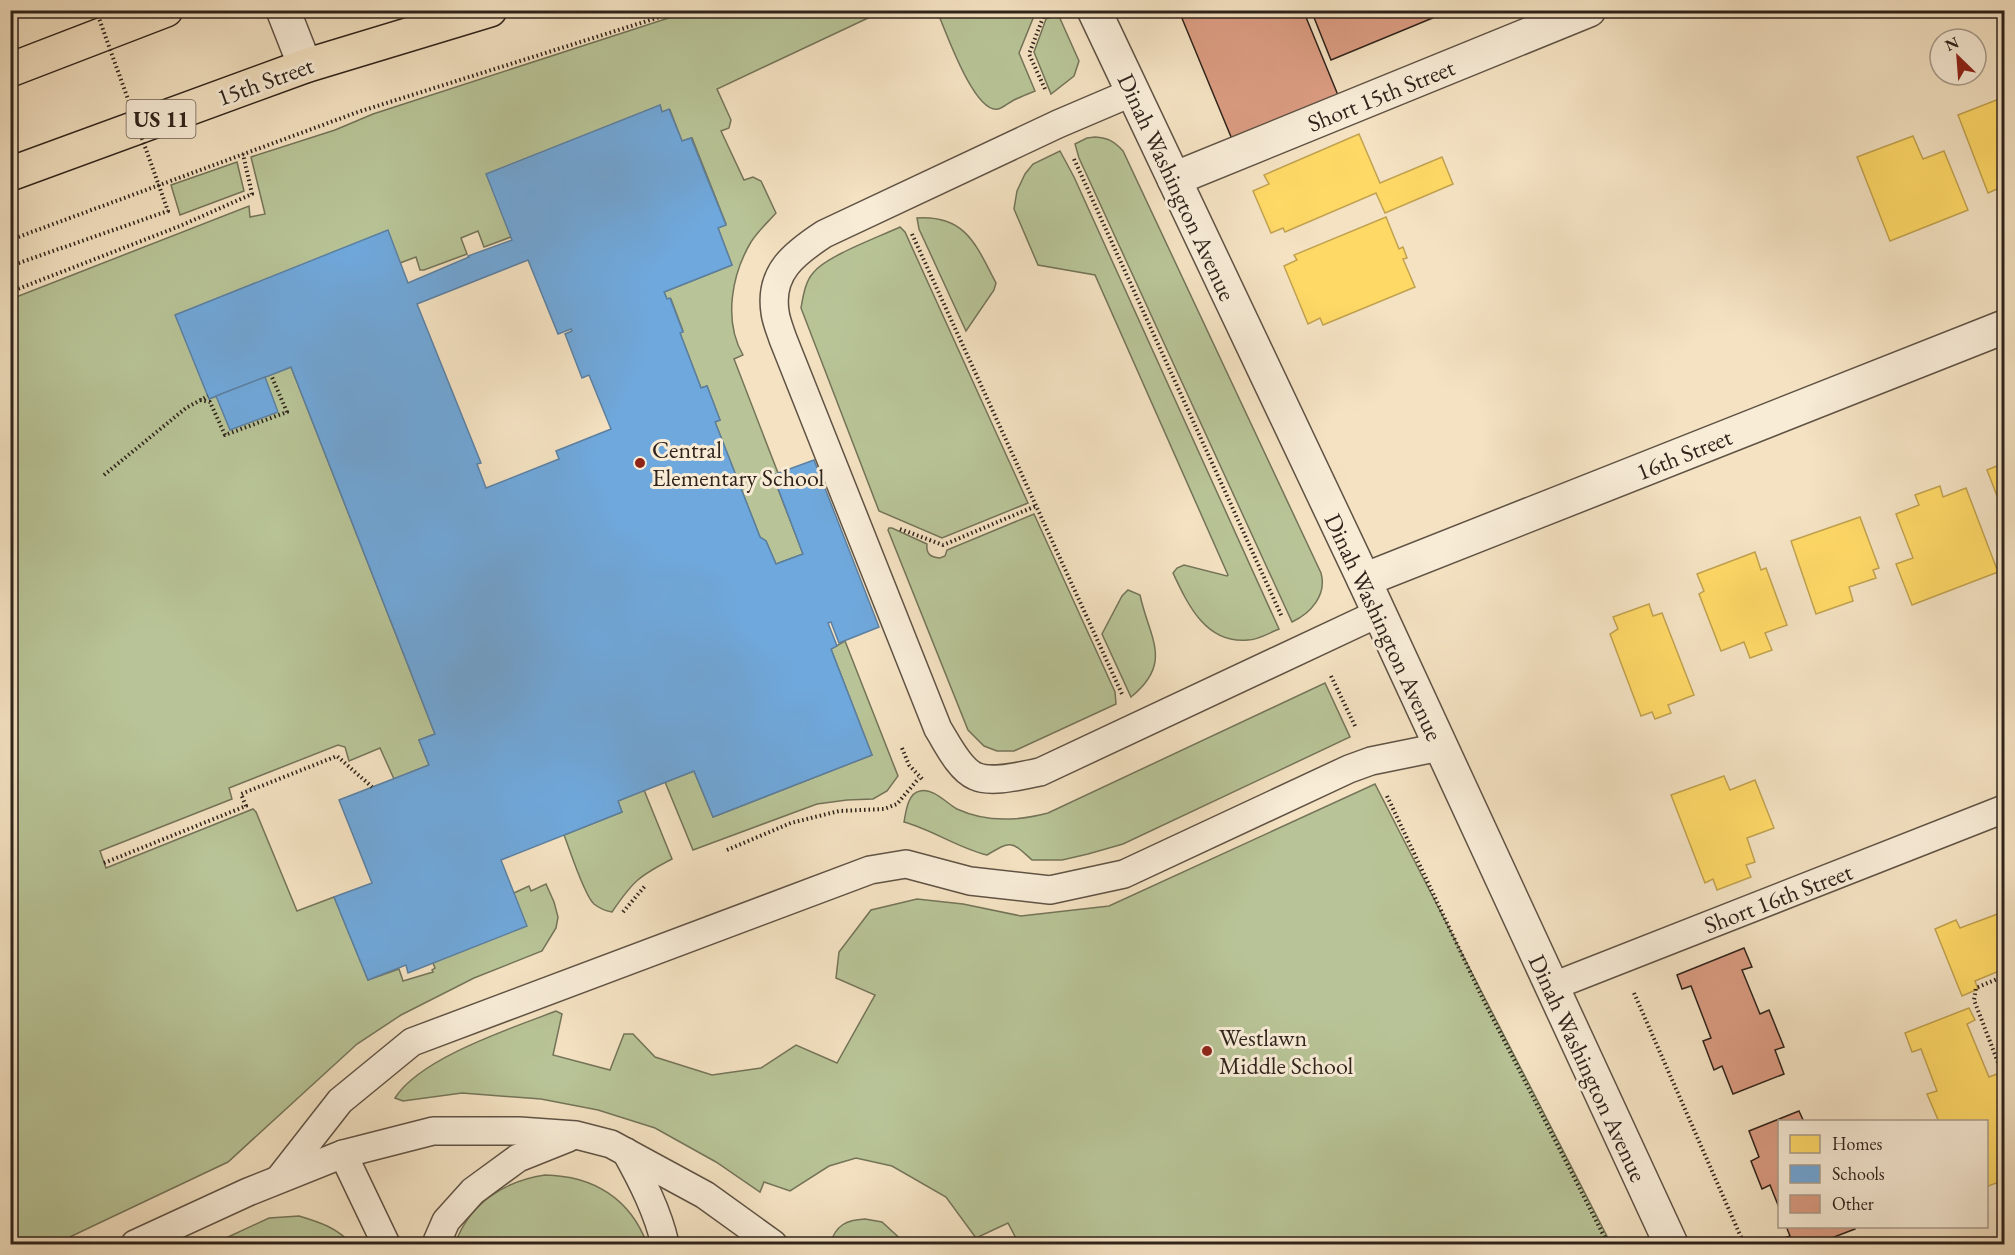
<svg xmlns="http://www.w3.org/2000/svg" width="2015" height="1255" viewBox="0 0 2015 1255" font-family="'EB Garamond',serif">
<rect width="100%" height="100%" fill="#f4e2c2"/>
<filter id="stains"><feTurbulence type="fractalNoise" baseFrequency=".00333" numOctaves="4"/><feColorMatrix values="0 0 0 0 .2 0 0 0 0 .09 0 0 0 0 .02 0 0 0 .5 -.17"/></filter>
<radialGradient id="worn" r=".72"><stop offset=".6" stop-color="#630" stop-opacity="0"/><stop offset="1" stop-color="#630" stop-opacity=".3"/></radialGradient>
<!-- green -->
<g fill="#b8c497" stroke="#747459" stroke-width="1.5">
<path d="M 690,11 L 883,11 L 717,89 L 731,120 L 729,128 L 721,131 L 744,180 L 753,177 L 761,181 L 776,213 C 768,222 758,231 751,242 C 732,274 723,320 743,355 L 734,359 L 778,473 L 773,476 L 803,554 L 776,564 L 766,541 L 760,537 L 715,422 L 720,420 L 707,386 L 701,388 L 680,333 L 683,331 L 671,299 L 667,299 L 664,292 L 732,265 L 718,228 L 726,224 L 692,138 L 682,141 L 670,110 L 662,112 L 660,105 L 511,237 L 484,247 L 478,231 L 461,238 L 467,254 L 424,270 L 420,270 L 416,257 L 400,263 L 209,399 L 291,367 L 435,734 L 419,740 L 429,765 L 394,779 L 380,748 L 349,761 L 345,747 L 338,745 L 229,788 L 232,799 L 100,851 L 106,868 L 253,809 L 256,812 L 297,911 L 334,897 L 368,980 L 399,969 L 403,981 L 433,972 L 432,970 L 435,968 L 433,963 L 514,893 L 529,886 L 531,891 L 546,884 L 554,902 L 558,917 L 556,928 L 542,951 L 474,978 L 401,1015 L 357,1044 L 228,1162 L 55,1244 L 11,1244 L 11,299 L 249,206 L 250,217 L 265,214 L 251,157 L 335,130 L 373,114 Z"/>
<path d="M 937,11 L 1036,11 L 1019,53 L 1035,91 C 1028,94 1020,97 1014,100 C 1008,103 1003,108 998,109 C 974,114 945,29 937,11 Z"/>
<path d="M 1058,14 L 1079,61 L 1074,76 L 1051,94 L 1034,52 L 1046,19 Z"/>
<path d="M 1095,137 C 1108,138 1114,141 1123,151 L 1321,573 C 1327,595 1311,613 1292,622 L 1079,158 L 1075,144 L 1087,138 Z"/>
<path d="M 1060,151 L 1074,177 L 1279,629 C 1269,633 1258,640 1248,640 C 1206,644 1188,605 1173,573 L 1177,568 L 1184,565 L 1227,576 L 1228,575 L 1095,275 L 1038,265 L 1014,209 L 1017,191 L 1025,174 L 1033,164 Z"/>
<path d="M 237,162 L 244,191 L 180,215 L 171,185 Z"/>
<path d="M 917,218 C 966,215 976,245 996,283 L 994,290 L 966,331 L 919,229 Z"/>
<path d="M 900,227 L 905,232 L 1028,503 L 942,538 L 879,511 L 801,308 C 803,297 805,282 813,273 C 826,256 879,237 900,227 Z"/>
<path d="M 1034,514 L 1115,692 L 1116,704 L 1014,751 L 997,751 L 984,746 L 968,730 L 888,530 L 889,528 L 892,528 L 927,544 C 926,554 930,557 940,558 L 945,556 L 947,550 Z"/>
<path d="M 1128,590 L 1140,595 C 1149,638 1174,662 1131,697 L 1102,634 L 1122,596 Z"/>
<path d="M 845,641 L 898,776 L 887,791 L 873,799 L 847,800 L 817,804 L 693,850 L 665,782 L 694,771 L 713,817 L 872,755 L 831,649 Z"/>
<path d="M 1325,683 L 1350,737 L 1123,844 L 1088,854 L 1062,860 L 1032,860 C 1011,841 1012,840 987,855 C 958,848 933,830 904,822 C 906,811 908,793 920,791 C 934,788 946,803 957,809 C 987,823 1018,821 1048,813 Z"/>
<path d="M 1375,784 L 1611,1244 L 1019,1244 L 1008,1223 L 976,1238 L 946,1197 L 892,1166 L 856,1158 L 829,1166 L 790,1191 L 764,1182 L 760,1192 L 716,1162 L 655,1128 L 598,1110 L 541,1099 L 462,1093 L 403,1101 L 395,1098 C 420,1058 512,1028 556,1011 L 562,1014 L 553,1055 L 610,1070 L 624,1034 L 633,1034 L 655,1057 L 712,1075 L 761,1068 L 796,1045 L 837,1063 L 875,995 L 836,978 L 839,952 L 871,910 L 917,899 L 963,904 L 1021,916 L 1109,906 Z"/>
<path d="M 644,790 L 672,859 C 639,876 633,881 612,912 C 606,911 599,908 594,904 C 584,895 570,850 564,835 L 622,812 L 618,801 Z"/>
<path d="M 545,1175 C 593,1176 630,1198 647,1244 L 455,1244 C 469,1204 504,1181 545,1175 Z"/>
<path d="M 299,1216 C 319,1222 338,1228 351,1244 L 213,1244 L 269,1218 Z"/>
<path d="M 865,1219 L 882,1222 L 906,1244 L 830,1244 C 836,1225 846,1220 865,1219 Z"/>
</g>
<!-- homes -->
<g fill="#ffd966" stroke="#c1a250" stroke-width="1.5">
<path d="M 2004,97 L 2004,186 L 1988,193 L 1958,115 Z"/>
<path d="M 1359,134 L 1380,183 L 1442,157 L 1453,184 L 1385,213 L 1376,193 L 1285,232 L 1283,228 L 1271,233 L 1253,191 L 1269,184 L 1264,175 Z"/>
<path d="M 1913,136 L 1923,159 L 1944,151 L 1968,210 L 1890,241 L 1857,157 Z"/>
<path d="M 1386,217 L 1399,249 L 1403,247 L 1407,258 L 1403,259 L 1415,287 L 1323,325 L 1320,318 L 1308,324 L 1284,266 L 1297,260 L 1294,255 Z"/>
<path d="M 2004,463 L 2004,514 L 1987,470 Z"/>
<path d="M 1940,486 L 1943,497 L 1966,488 L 1998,572 L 1912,605 L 1896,564 L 1913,558 L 1896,514 L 1919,505 L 1915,495 Z"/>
<path d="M 1860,517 L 1879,568 L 1873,570 L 1876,578 L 1849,587 L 1853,601 L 1816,614 L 1791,541 Z"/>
<path d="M 1755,552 L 1761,570 L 1766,568 L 1787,625 L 1765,633 L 1772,650 L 1750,658 L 1744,642 L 1721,651 L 1699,594 L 1704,591 L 1697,574 Z"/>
<path d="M 1649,604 L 1653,616 L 1662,613 L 1694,695 L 1668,705 L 1671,713 L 1655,719 L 1652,712 L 1641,716 L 1610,634 L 1618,629 L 1613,617 Z"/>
<path d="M 1724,776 L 1730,790 L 1755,780 L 1774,828 L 1747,838 L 1755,862 L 1746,865 L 1751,877 L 1717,890 L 1713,879 L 1705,883 L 1671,795 Z"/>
<path d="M 2004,902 L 2004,969 L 1975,981 L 1978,989 L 1962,996 L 1935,929 L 1956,920 L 1960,928 L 2003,912 L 2000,904 Z"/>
<path d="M 1969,1008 L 1975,1020 L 1967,1024 L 1989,1077 L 1997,1074 L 2004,1092 L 2004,1102 L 2000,1104 L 2004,1114 L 2004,1180 L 1986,1187 L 1986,1122 L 1939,1122 L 1927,1094 L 1937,1091 L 1921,1049 L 1912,1052 L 1905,1033 Z"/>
</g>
<!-- schools -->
<g fill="#6fa8dc" stroke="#5c80a2" stroke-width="1.5" fill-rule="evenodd">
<path d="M 660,105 L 662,112 L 669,109 L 682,141 L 691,138 L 726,225 L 718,228 L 732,265 L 664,292 L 667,299 L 670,298 L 683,332 L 680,333 L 701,388 L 707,386 L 720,420 L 715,422 L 760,537 L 766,541 L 776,564 L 803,554 L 773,475 L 814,460 L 879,627 L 839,643 L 831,622 L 828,623 L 837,646 L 831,649 L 872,755 L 713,817 L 694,771 L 618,801 L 622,812 L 501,860 L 527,926 L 408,973 L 406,965 L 368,980 L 334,897 L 372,883 L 339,800 L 429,765 L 419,740 L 435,734 L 291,367 L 209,399 L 175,315 L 388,230 L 408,283 L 469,257 L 468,256 L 512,240 L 486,174 ZM 528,260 L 558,334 L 571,329 L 572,331 L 565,334 L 582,378 L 589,375 L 611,429 L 556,451 L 559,459 L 486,488 L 477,464 L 481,463 L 417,304 Z"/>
<path d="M 265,377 L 278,412 L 230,430 L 216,396 Z"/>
</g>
<!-- building -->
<g fill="#db9c82" stroke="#2f231b" stroke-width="1.5">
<path d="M 1195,10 L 1303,10 L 1340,100 L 1234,144 L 1181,16 Z"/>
<path d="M 1311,10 L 1452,10 L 1331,60 Z"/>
<path d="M 1744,948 L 1752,967 L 1742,970 L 1760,1014 L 1769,1010 L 1784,1047 L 1775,1050 L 1784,1074 L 1733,1094 L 1722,1066 L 1714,1070 L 1703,1041 L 1711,1038 L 1691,986 L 1682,989 L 1677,975 Z"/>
<path d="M 1799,1111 L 1804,1122 L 1780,1122 L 1780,1210 L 1770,1185 L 1762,1189 L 1751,1161 L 1759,1157 L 1749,1131 Z"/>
<path d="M 1786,1226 L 1854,1226 L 1855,1229 L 1816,1244 L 1781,1244 L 1779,1240 L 1790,1236 Z"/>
</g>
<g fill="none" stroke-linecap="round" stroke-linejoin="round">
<!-- service casing -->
<g stroke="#605345" stroke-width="30">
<g id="service">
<path d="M 1133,92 L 1058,124 L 824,234 C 795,253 769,272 775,312 C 776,321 780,330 783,339 L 938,729 C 947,743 959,769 975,776 C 992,784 1023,775 1040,772 L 1379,613"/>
<path d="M 1551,987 L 2004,809"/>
<path d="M 626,1152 C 642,1181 658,1212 665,1244"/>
<path d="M 343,1154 L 386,1244"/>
<path d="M 279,1179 L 340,1101 L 412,1042 L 870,870 L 906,864 L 970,881 L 1050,890 L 1124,874 L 1349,769 L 1371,761 L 1440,747"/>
<path d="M 135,1244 L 248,1192 L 343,1154 L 433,1131 L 519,1131 L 576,1135 L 611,1144 L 705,1195 L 773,1244"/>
<path d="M 436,1244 L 446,1221 L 473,1191 L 518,1158 L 568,1138"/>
</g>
</g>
<!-- minor casing -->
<g stroke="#605345" stroke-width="36">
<g id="minor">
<path d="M 283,10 L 305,66"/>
<path d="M 1094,10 L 1364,580 L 1671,1244"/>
<path d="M 1174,179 L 1589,10"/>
<path d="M 1364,580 L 2004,327"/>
</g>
</g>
<!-- primary casing -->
<g stroke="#2f231b" stroke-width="36">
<g id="primary">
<path d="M 10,70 L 166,10"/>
<path d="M 10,174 L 305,66 L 490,10"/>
</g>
</g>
<!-- path -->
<g stroke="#2f231b" stroke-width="4" stroke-dasharray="1.5 3" stroke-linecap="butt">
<path d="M 10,17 L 26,10"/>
<path d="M 1045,89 L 1029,54 L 1046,10"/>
<path d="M 1074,159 L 1282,617"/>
<path d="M 912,234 L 1122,694"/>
<path d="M 10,240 L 358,112 L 682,10"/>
<path d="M 10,292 L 180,226 L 252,194 L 243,154"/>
<path d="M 200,400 L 210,402 L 225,435 L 287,412 L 271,375"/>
<path d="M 104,475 L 186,408 L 208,396"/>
<path d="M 900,529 L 943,545 L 1036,506"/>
<path d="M 1331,676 L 1355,726"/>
<path d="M 902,748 L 909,765 L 924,781"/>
<path d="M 1387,796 L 1481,995 L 1608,1244"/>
<path d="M 727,850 L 791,823 L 839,811 L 884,809 L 897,804 L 919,778"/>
<path d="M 104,863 L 246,806 L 241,794 L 337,756 L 372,787"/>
<path d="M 623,912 L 645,886"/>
<path d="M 2004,976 L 1976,988 L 1974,1000 L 2004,1078"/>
<path d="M 1634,993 L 1744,1244"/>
</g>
<!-- service -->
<use href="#service" stroke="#f8ecd7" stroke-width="27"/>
<!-- minor -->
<use href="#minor" stroke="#f8ecd7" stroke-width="33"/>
<!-- primary -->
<use href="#primary" stroke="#f4e2c2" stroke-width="33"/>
<!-- path-bridge -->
<path stroke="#2f231b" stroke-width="4" stroke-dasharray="1.5 3" stroke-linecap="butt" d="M 10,266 L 168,211 L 96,10"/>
</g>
<!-- markers -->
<g fill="#8f2418" stroke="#f8ecd7" stroke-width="2">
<circle cx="640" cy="463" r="6"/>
<circle cx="1207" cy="1051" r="6"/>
</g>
<g text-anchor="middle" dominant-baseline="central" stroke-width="6" stroke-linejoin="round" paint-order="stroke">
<!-- shield labels -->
<rect fill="#f8ecd7" stroke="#6b5f53" stroke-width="1.5" x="126.5" y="100" width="69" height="38" rx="4.5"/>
<g font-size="22" font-weight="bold" fill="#2f231b">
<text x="161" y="119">US 11</text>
</g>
<!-- street labels -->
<g font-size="24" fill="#2f231b" stroke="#f8ecd7">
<text transform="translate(265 81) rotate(-20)">15th Street</text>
<text transform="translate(1381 95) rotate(-22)">Short 15th Street</text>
<text transform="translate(1177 187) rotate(65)">Dinah Washington Avenue</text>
<text transform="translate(1684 454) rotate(-22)">16th Street</text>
<text transform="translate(1384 627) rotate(65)">Dinah Washington Avenue</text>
<text transform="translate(1778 898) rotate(-21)">Short 16th Street</text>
<text transform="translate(1588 1068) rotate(65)">Dinah Washington Avenue</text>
</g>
<!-- poi labels -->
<g font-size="24" fill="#2f231b" stroke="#f8ecd7" text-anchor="start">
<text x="652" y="449">Central<tspan x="652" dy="28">Elementary School</tspan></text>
<text x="1219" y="1037">Westlawn<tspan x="1219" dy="28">Middle School</tspan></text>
</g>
</g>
<!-- margin -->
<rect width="2015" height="1255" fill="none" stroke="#f4e2c2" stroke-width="36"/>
<rect x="12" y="12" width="1991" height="1231" fill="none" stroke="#2f231b" stroke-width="3"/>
<rect x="18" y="18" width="1979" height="1219" fill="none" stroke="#2f231b" stroke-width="1.5"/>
<!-- legend -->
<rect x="1778" y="1120" width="210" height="108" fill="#f8ecd7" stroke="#a89c8c" stroke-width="1.5"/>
<rect x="1790" y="1135" width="30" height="18" fill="#ffd966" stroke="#a89c8c" stroke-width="1.5"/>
<text x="1832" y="1150" font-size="18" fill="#2f231b">Homes</text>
<rect x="1790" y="1165" width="30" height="18" fill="#6fa8dc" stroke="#a89c8c" stroke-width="1.5"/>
<text x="1832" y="1180" font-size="18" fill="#2f231b">Schools</text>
<rect x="1790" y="1195" width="30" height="18" fill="#db9c82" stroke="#a89c8c" stroke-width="1.5"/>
<text x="1832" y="1210" font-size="18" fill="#2f231b">Other</text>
<!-- north arrow -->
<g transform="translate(1958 57) rotate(335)"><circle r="28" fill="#f8ecd7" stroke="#a89c8c" stroke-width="1.5"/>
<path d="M0-4.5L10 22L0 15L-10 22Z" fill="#8f2418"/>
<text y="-9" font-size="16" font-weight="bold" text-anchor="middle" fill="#2f231b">N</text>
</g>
<rect width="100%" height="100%" filter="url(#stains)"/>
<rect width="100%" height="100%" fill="url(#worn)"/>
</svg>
